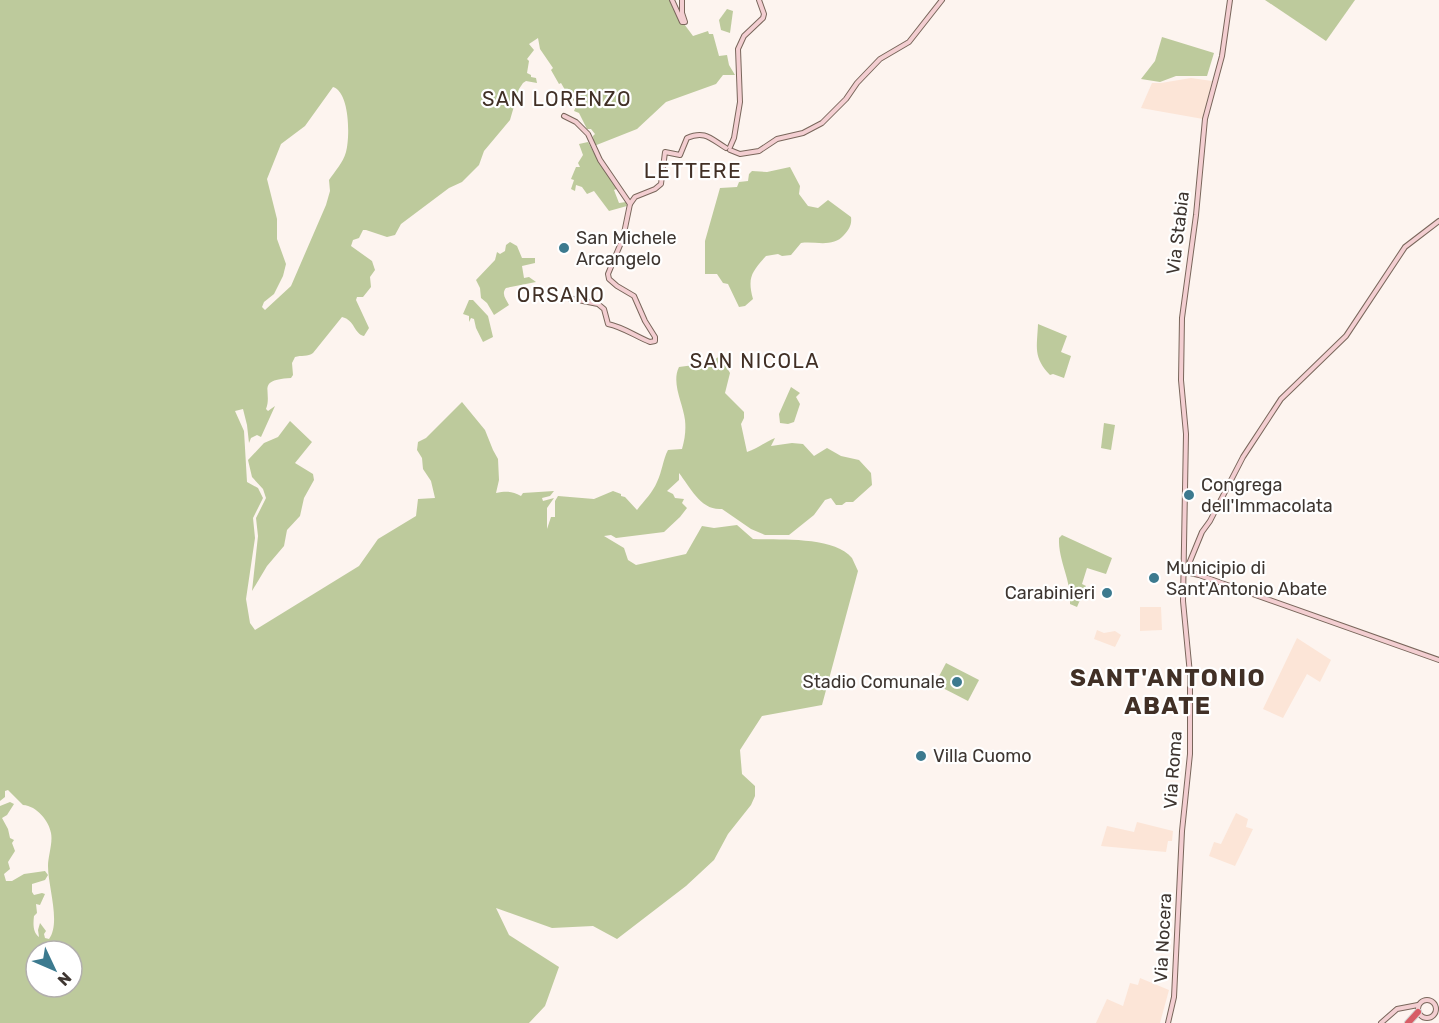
<svg xmlns="http://www.w3.org/2000/svg" width="1439" height="1023" viewBox="0 0 1439 1023" font-family="Rubik,sans-serif">
<rect width="100%" height="100%" fill="#fdf4ef"/>
<!-- built -->
<g fill="#fce5d7">
<path d="M 1191,78 L 1212,81 L 1203,119 L 1141,108 L 1152,83 L 1161,83 Z"/>
<path d="M 1140,607 L 1161,607 L 1162,630 L 1140,631 Z"/>
<path d="M 1097,630 L 1104,633 L 1115,631 L 1121,635 L 1115,647 L 1094,639 Z"/>
<path d="M 1297,638 L 1331,660 L 1320,682 L 1307,674 L 1283,718 L 1263,709 Z"/>
<path d="M 1236,813 L 1248,819 L 1246,827 L 1253,829 L 1235,866 L 1209,856 L 1214,842 L 1221,844 Z"/>
<path d="M 1137,822 L 1173,831 L 1172,841 L 1168,841 L 1166,852 L 1101,846 L 1107,826 L 1134,832 Z"/>
<path d="M 1140,978 L 1169,990 L 1160,1023 L 1096,1023 L 1107,999 L 1123,1006 L 1130,983 L 1138,985 Z"/>
</g>
<!-- green -->
<g fill="#bdca9c" fill-rule="evenodd">
<path d="M 0,0 L 670,0 L 673,9 L 693,36 L 708,31 L 709,34 L 713,34 L 719,56 L 727,55 L 729,65 L 735,75 L 723,75 L 716,84 L 666,102 L 637,129 L 594,146 L 593,136 L 595,134 L 591,129 L 587,129 L 579,113 L 574,111 L 577,104 L 568,95 L 561,83 L 559,84 L 551,70 L 553,68 L 540,49 L 538,38 L 529,44 L 534,50 L 527,59 L 529,61 L 527,73 L 531,75 L 531,77 L 536,78 L 537,83 L 526,81 L 523,83 L 519,89 L 510,120 L 484,151 L 479,165 L 462,182 L 449,188 L 401,224 L 395,235 L 387,237 L 366,230 L 363,230 L 359,238 L 353,240 L 351,246 L 372,261 L 375,270 L 370,277 L 371,287 L 363,297 L 357,297 L 356,300 L 369,328 L 364,336 C 354,334 355,320 342,317 L 313,353 C 308,357 301,355 295,357 L 292,363 L 293,375 L 291,378 C 255,380 273,391 266,409 L 268,411 L 275,406 L 261,437 L 257,435 L 251,438 L 249,443 L 247,425 L 243,409 L 235,411 L 244,431 L 247,482 L 258,488 L 263,498 L 253,518 L 255,538 L 246,599 L 250,623 L 255,630 L 359,566 L 378,539 L 416,516 L 418,499 L 435,498 L 431,481 L 423,469 L 422,458 L 417,450 L 418,442 L 426,438 L 462,402 L 485,430 L 493,450 L 498,459 L 499,480 L 496,493 C 506,491 512,491 521,496 L 523,493 L 554,491 L 550,496 L 542,498 L 543,501 L 554,498 L 547,508 L 547,529 L 551,517 L 555,517 L 555,501 L 558,496 L 594,499 L 613,491 L 621,494 L 621,496 L 625,497 L 637,510 C 644,501 653,492 657,482 C 662,472 663,459 668,450 L 682,449 C 685,439 686,430 685,420 C 683,403 671,383 679,367 L 709,363 L 720,356 L 730,373 L 725,393 L 744,412 L 744,418 L 741,424 L 747,452 C 757,449 765,442 775,438 L 771,446 L 792,443 L 803,444 L 814,456 L 827,448 L 841,456 L 859,460 L 871,473 L 872,485 L 853,502 L 846,502 L 842,505 L 836,505 L 831,498 L 825,500 L 814,515 L 789,535 L 765,535 L 751,529 L 722,509 C 701,511 690,487 679,473 L 679,480 L 667,491 L 673,494 L 675,498 L 684,499 L 682,503 L 687,508 L 680,517 L 664,532 L 616,538 L 611,535 L 604,536 L 624,548 L 628,560 L 636,565 L 686,554 L 702,526 L 714,528 L 737,525 L 753,539 C 779,540 834,536 852,558 C 854,562 856,567 858,571 L 822,705 L 762,716 L 740,750 L 742,774 L 755,786 L 755,796 L 751,805 L 728,834 L 714,860 L 686,886 L 617,939 L 593,926 L 552,928 L 496,908 L 509,935 L 559,967 L 545,1006 L 529,1023 L 0,1023 L 0,806 L 10,802 L 14,804 L 7,815 L 2,818 L 8,829 L 10,838 L 14,840 L 12,843 L 15,851 L 8,862 L 10,869 L 4,874 L 6,881 L 12,881 L 24,874 L 45,871 L 48,875 L 45,880 L 32,884 L 32,892 L 34,895 L 42,893 L 45,894 L 40,905 L 36,904 L 37,913 L 34,916 C 33,924 33,933 39,937 L 38,930 L 40,923 L 46,931 L 44,934 L 45,938 L 49,939 C 61,923 48,887 48,866 C 48,856 53,843 51,833 C 49,821 37,806 23,805 L 8,790 L 5,791 L 5,797 L 0,801 ZM 333,87 C 350,92 350,138 346,152 C 343,163 335,171 329,180 L 330,191 L 326,205 L 291,286 L 265,310 L 262,307 L 264,302 L 274,294 L 283,276 L 286,264 L 277,239 L 277,219 L 267,179 L 281,144 L 305,126 ZM 36,951 L 72,951 L 72,987 L 36,987 Z"/>
<path d="M 1265,0 L 1355,0 L 1326,41 Z"/>
<path d="M 727,9 L 733,11 L 730,33 L 721,30 L 719,20 Z"/>
<path d="M 1162,37 L 1214,53 L 1207,76 L 1176,76 L 1160,82 L 1141,79 L 1155,61 Z"/>
<path d="M 588,142 L 601,166 L 619,188 L 614,190 L 619,203 L 626,202 L 627,206 L 609,211 L 594,191 L 587,194 L 582,187 L 576,185 L 575,191 L 571,189 L 574,180 L 571,179 L 576,167 L 580,167 L 578,163 L 583,155 L 579,144 Z"/>
<path d="M 790,167 L 800,186 L 799,194 L 808,206 L 818,208 L 828,200 L 851,217 C 852,225 849,229 844,235 C 833,248 816,241 801,243 L 791,255 L 782,256 L 778,254 L 766,256 C 752,272 747,277 753,299 L 745,306 L 739,307 L 728,284 L 723,283 L 717,274 L 705,274 L 705,241 L 720,188 L 737,187 L 739,182 L 748,181 L 749,174 L 752,171 L 767,172 Z"/>
<path d="M 510,242 L 517,246 L 522,258 L 535,258 L 535,263 L 522,266 L 524,278 L 529,277 L 536,282 L 506,288 C 501,294 506,299 509,305 L 494,315 L 487,303 L 481,298 L 480,288 L 476,280 L 495,260 L 497,252 L 500,254 L 505,251 L 506,245 Z"/>
<path d="M 469,300 L 473,300 L 488,316 L 493,337 L 483,342 L 476,328 L 474,319 L 471,318 L 469,322 L 469,316 L 463,314 Z"/>
<path d="M 1038,324 L 1067,336 L 1061,352 L 1071,356 L 1064,378 L 1053,374 L 1050,375 C 1033,357 1037,348 1038,324 Z"/>
<path d="M 791,387 L 800,393 L 796,397 L 800,404 L 794,422 L 788,424 L 780,423 L 779,414 Z"/>
<path d="M 290,421 L 312,442 L 295,463 L 313,474 L 314,480 L 304,498 L 300,516 L 287,530 L 284,546 L 267,566 L 252,591 L 258,536 L 256,518 L 266,498 L 263,489 L 252,477 L 248,460 L 264,443 L 278,437 Z"/>
<path d="M 1104,423 L 1115,425 L 1111,450 L 1101,448 Z"/>
<path d="M 1062,535 L 1112,558 L 1106,574 L 1087,568 L 1082,584 L 1086,586 L 1077,607 L 1070,604 C 1072,581 1058,561 1059,538 Z"/>
<path d="M 946,663 L 979,680 L 968,701 L 935,684 Z"/>
</g>
<g fill="none" stroke-linecap="round" stroke-linejoin="round">
<!-- secondary casing -->
<g stroke="#79665b" stroke-width="6">
<g id="secondary">
<path d="M 672,0 L 682,22 L 685,22 L 682,13 L 682,0"/>
<path d="M 564,116 L 576,122 L 588,134 L 600,160 L 630,204"/>
<path d="M 730,147 L 734,138 L 740,102 L 738,49 L 744,36 L 763,18 L 764,14 L 759,0"/>
<path d="M 730,150 L 740,154 L 759,151 L 777,139 L 803,133 L 822,123 L 846,99 L 857,83 L 880,59 L 909,42 L 942,0"/>
<path d="M 563,297 L 598,304 L 604,309 L 608,324 C 623,327 635,336 650,342 L 655,341 L 655,337 L 645,321 L 634,296 L 617,286 L 609,279 L 608,274 L 623,238 L 630,204 L 635,197 L 655,189 L 661,184 L 665,152 L 680,155 L 687,138 C 705,130 711,139 726,148"/>
<path d="M 1186,571 L 1202,532 L 1210,521 L 1243,457 L 1281,399 L 1346,336 L 1405,247 L 1439,221"/>
<path d="M 1186,572 L 1199,575 L 1439,660"/>
<circle cx="1427" cy="1009" r="9"/>
<path d="M 1168,1023 L 1174,997 L 1182,831 L 1190,754 L 1190,674 L 1183,601 L 1186,434 L 1181,380 L 1182,318 L 1196,215 L 1205,119 L 1222,56 L 1230,0"/>
<path d="M 1381,1023 L 1397,1009 L 1418,1005"/>
</g>
</g>
<!-- highway casing -->
<g stroke="#d5d3d2" stroke-width="8">
<path id="highway" d="M 1408,1023 L 1418,1012"/>
</g>
<!-- secondary -->
<use href="#secondary" stroke="#f3ced1" stroke-width="4"/>
<!-- highway -->
<use href="#highway" stroke="#d75d66" stroke-width="6"/>
</g>
<!-- markers -->
<g fill="#3c7a8f" stroke="#fff" stroke-width="2">
<circle cx="564" cy="248" r="6"/>
<circle cx="1189" cy="495" r="6"/>
<circle cx="1154" cy="578" r="6"/>
<circle cx="1107" cy="593" r="6"/>
<circle cx="957" cy="682" r="6"/>
<circle cx="921" cy="756" r="6"/>
</g>
<g text-anchor="middle" dominant-baseline="central" stroke-width="4.5" stroke-linejoin="round" paint-order="stroke">
<!-- street labels -->
<g font-size="18" fill="#3e3631" stroke="#fff">
<text transform="translate(1178 233) rotate(-83)">Via Stabia</text>
<text transform="translate(1173 770) rotate(-86)">Via Roma</text>
<text transform="translate(1163 938) rotate(-87)">Via Nocera</text>
</g>
<!-- poi labels -->
<g font-size="18" fill="#3e3631" stroke="#fff" text-anchor="start">
<text x="576" y="238">San Michele<tspan x="576" dy="21">Arcangelo</tspan></text>
<text x="1201" y="485">Congrega<tspan x="1201" dy="21">dell'Immacolata</tspan></text>
<text x="1166" y="568">Municipio di<tspan x="1166" dy="21">Sant'Antonio Abate</tspan></text>
<text x="1095" y="593" text-anchor="end">Carabinieri</text>
<text x="945" y="682" text-anchor="end">Stadio Comunale</text>
<text x="933" y="756">Villa Cuomo</text>
</g>
<!-- neighbourhood labels -->
<g font-size="20" letter-spacing="1.5" fill="#413026" stroke="#fff">
<text x="557" y="99">SAN LORENZO</text>
<text x="561" y="295">ORSANO</text>
<text x="755" y="361">SAN NICOLA</text>
</g>
<!-- quarter labels -->
<g font-size="21" letter-spacing="1.5" fill="#413026" stroke="#fff">
<text x="693" y="170">LETTERE</text>
</g>
<!-- district labels -->
<g font-size="24" font-weight="bold" letter-spacing="1.5" fill="#413026" stroke="#fff">
<text x="1168" y="678">SANT'ANTONIO<tspan x="1168" dy="28">ABATE</tspan></text>
</g>
</g>
<!-- north arrow -->
<g transform="translate(54 969) rotate(134)"><circle r="28" fill="#ffffff" stroke="#b2afad" stroke-width="1.5"/>
<path d="M0-4.5L10 22L0 15L-10 22Z" fill="#3c7a8f"/>
<text y="-9" font-size="16" font-weight="bold" text-anchor="middle" fill="#3e3631">N</text>
</g>
</svg>
